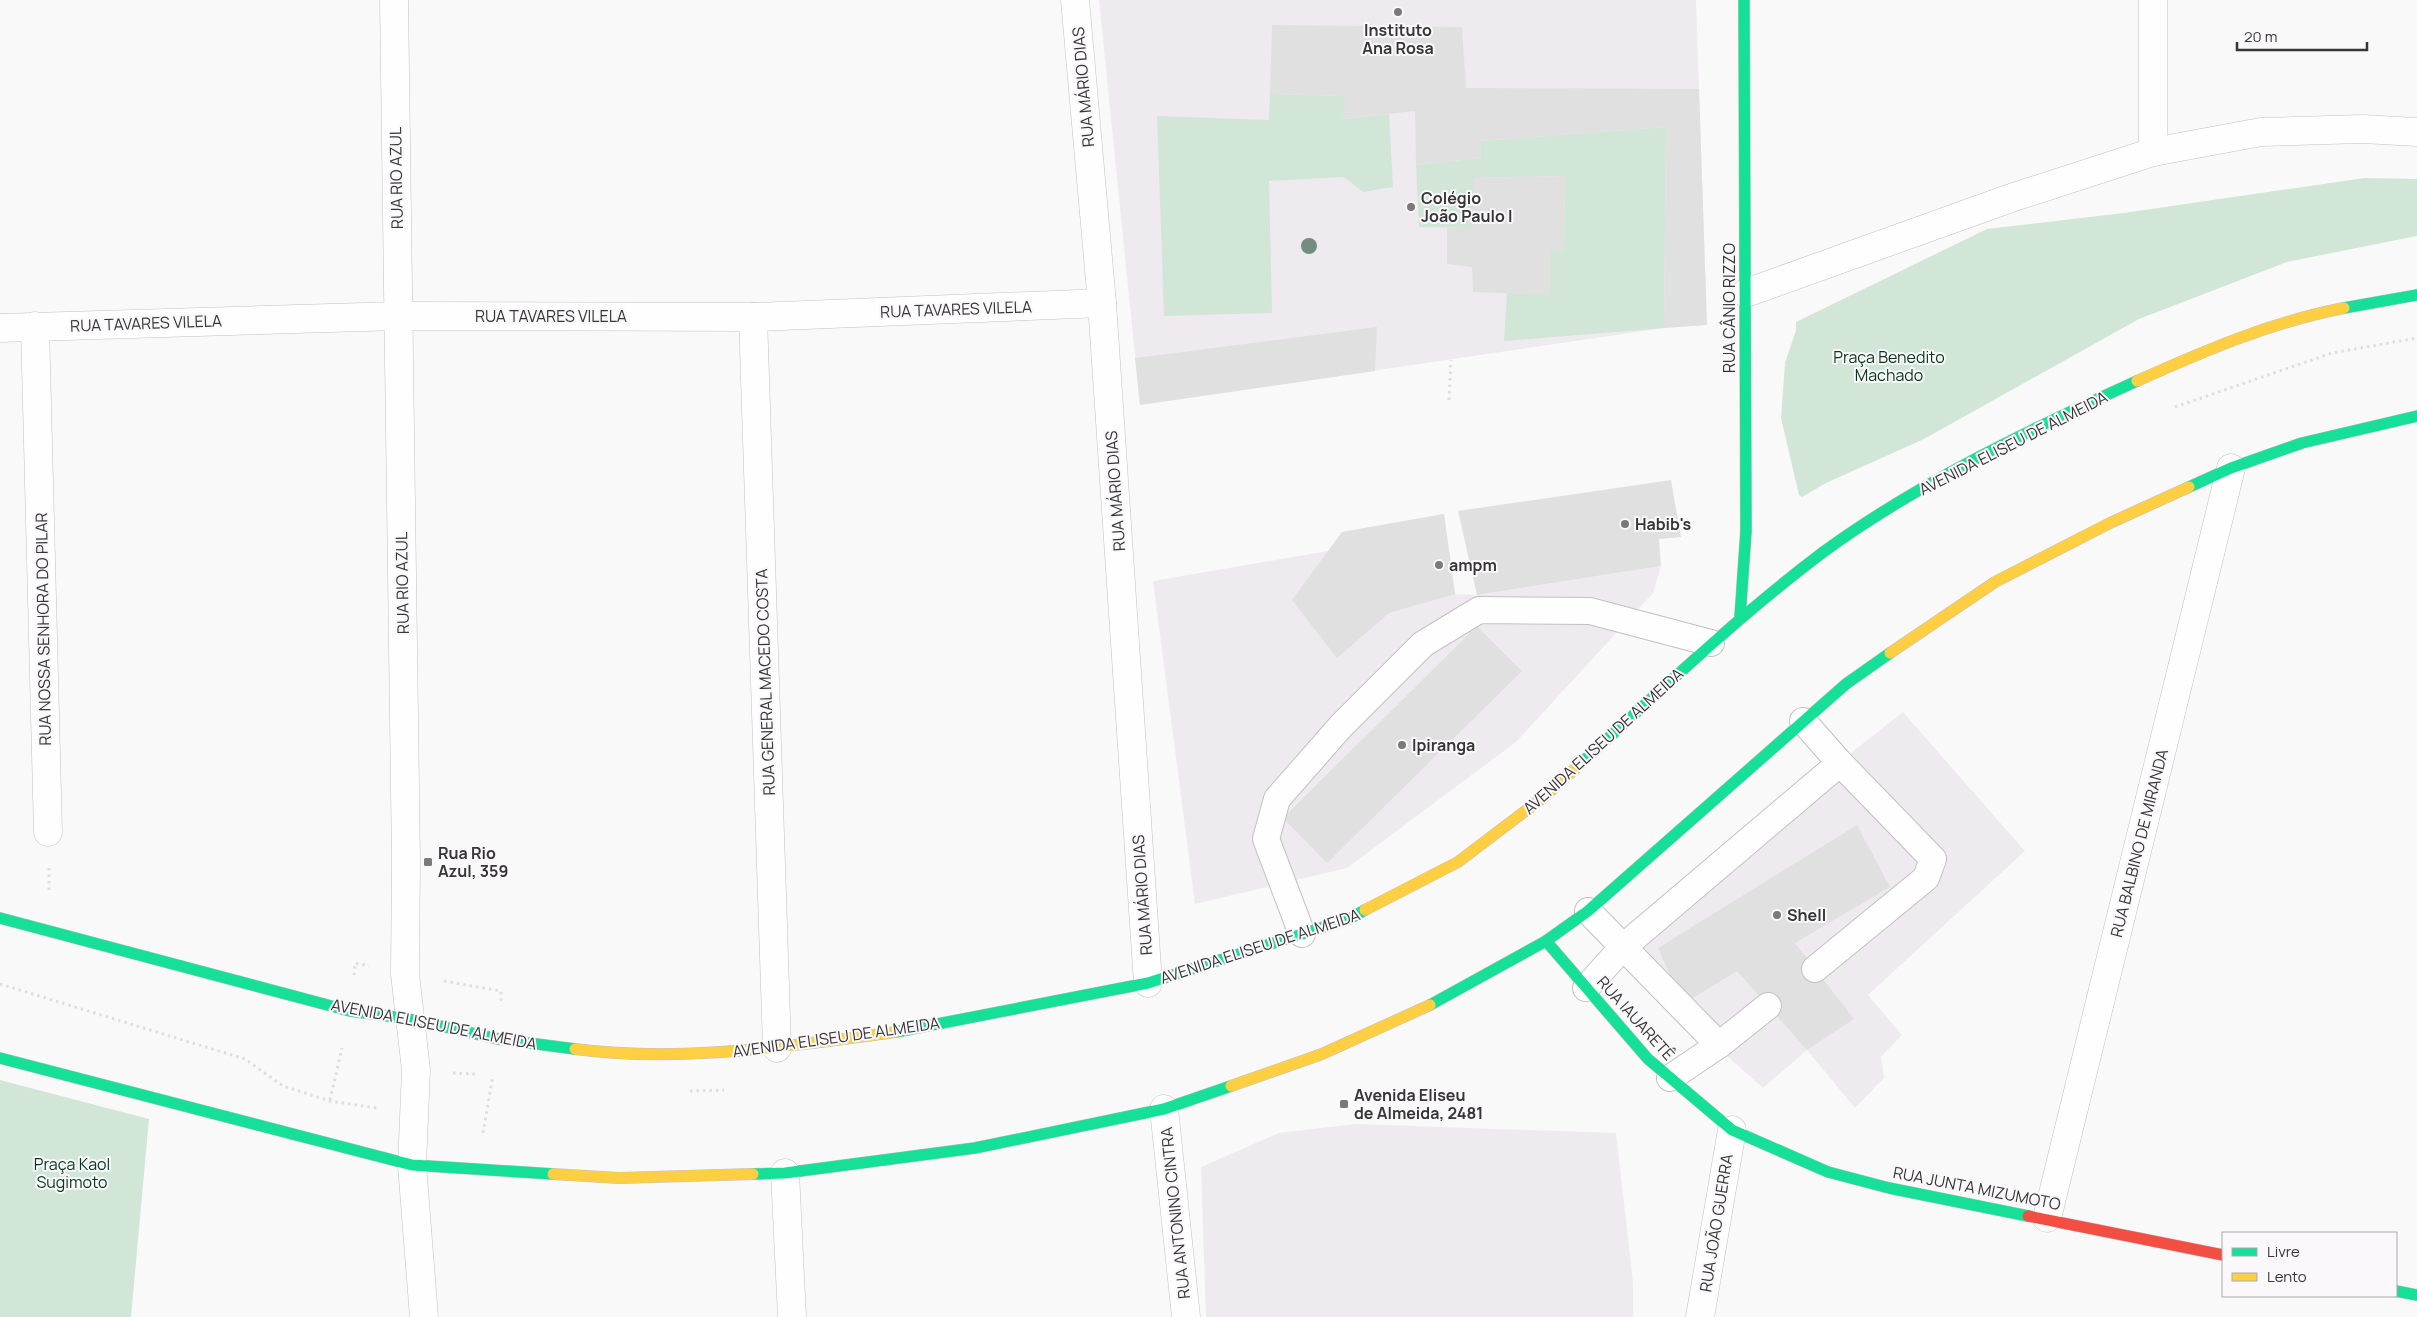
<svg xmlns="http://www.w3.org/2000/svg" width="2417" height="1317" viewBox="0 0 2417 1317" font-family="Manrope,sans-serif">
<rect width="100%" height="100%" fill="#faf9fa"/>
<!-- built -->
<g fill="#efeaef">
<path d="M 1099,0 L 1696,0 L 1707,325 L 1664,328 L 1140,405 Z"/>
<path d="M 1444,514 L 1455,594 L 1477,595 L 1661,566 L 1653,593 L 1516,742 L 1347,868 L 1195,904 L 1153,581 L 1328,551 L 1342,532 Z"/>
<path d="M 1903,712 L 2025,851 L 1868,995 L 1902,1035 L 1881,1057 L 1884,1078 L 1855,1108 L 1807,1050 L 1763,1088 L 1605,947 Z"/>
<path d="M 1355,1124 L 1616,1133 L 1633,1282 L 1633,1317 L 1206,1317 L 1201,1167 L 1279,1133 Z"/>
</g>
<!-- green -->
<g fill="#d1e6d7">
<path d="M 1270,94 L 1345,96 L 1344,119 L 1389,114 L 1393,187 L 1363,192 L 1344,177 L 1269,181 L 1272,313 L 1164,316 L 1157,116 L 1269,120 Z"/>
<path d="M 1666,127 L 1664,328 L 1504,341 L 1507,293 L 1549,294 L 1550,251 L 1564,249 L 1565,176 L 1473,178 L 1473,228 L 1419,227 L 1416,165 L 1481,158 L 1480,141 Z"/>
<path d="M 2364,178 L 2417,179 L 2417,236 L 2287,262 L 2139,319 L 1924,439 L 1826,483 L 1802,497 L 1799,495 L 1781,418 L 1785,363 L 1796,330 L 1796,322 L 1987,229 L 2124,213 Z"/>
<path d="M 0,1080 L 149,1119 L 131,1317 L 0,1317 Z"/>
</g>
<!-- building -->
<g fill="#e1e0e1">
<path d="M 1272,25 L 1462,27 L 1466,88 L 1699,89 L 1707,325 L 1664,328 L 1666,127 L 1480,141 L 1481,158 L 1416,165 L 1415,111 L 1343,119 L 1345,96 L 1270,94 Z"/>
<path d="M 1565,176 L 1564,250 L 1550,251 L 1549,295 L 1473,292 L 1472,267 L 1447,264 L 1447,228 L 1473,228 L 1473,178 Z"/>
<path d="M 1377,327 L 1375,371 L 1140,405 L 1135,358 Z"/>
<path d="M 1671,480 L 1681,537 L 1659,539 L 1661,566 L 1477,595 L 1458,511 Z"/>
<path d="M 1444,514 L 1455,594 L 1389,613 L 1337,658 L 1292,600 L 1342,532 Z"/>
<path d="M 1477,626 L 1522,671 L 1327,863 L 1283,818 Z"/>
<path d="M 1857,825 L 1890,887 L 1795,943 L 1854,1019 L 1807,1050 L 1737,971 L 1683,1004 L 1658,948 Z"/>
</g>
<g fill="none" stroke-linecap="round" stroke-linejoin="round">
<!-- lane casing -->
<g stroke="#c2c1c2" stroke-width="28">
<g id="lane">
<path d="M 1803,721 L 1840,763 L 1933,859 L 1926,878 L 1815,969"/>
<path d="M 1588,911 L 1719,1045"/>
<path d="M 1302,934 L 1266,839 L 1277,799 L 1341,726 L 1423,644 L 1479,610 L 1590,611 L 1711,643"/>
<path d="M 1586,988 L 1622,948 L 1840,763"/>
<path d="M 1670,1078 L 1719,1045 L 1768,1006"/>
</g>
</g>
<!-- street casing -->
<g stroke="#c2c1c2" stroke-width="29">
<g id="street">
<path d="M 394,0 L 406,861 L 405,974 L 416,1070 L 412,1165 L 424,1317"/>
<path d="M 1075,0 L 1102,303 L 1148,983"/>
<path d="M 2153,152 L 2153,0"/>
<path d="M 1746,293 L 2011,198 L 2153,152 L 2261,132 L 2363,129 L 2417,132"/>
<path d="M 753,317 L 777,1048"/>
<path d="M 35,326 L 48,832"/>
<path d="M 0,328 L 398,316 L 753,317 L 1102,303"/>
<path d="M 1164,1109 L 1186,1317"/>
<path d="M 785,1173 L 792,1317"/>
<path d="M 2047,1218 L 2231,468"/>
<path d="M 1700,1317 L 1732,1130"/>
</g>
</g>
<!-- fast casing -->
<g stroke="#c2c1c2" stroke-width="12">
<g id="fast">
<path d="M 2344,308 L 2417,295"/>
<path d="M 2189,487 L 2231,468 L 2302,443 L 2417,416"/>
<path d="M 1740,617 L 1746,531 L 1744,0"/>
<path d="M 1580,764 C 1659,692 1736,618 1822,553 C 1916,484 2031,429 2137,381"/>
<path d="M 0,918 L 350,1011 L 410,1019 L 498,1039 L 575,1049"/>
<path d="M 1546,941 L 1648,1059 L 1732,1130 L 1828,1172 L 1889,1188 L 2028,1216"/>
<path d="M 1430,1005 L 1546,941 L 1588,911 L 1846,684 L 1890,653"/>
<path d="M 896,1032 L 1148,983 L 1349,919 L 1365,910"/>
<path d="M 0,1058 L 412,1165 L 553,1174"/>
<path d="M 753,1174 L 785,1173 L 975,1148 L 1164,1109 L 1231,1086"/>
<path d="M 2396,1291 L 2417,1295"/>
</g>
</g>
<!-- slow casing -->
<g stroke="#c2c1c2" stroke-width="12">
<g id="slow">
<path d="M 2137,381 C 2204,351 2271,322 2344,308"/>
<path d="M 1890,653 L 1995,582 L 2110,523 L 2189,487"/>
<path d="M 1365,910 L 1458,862 L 1545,796 L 1580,764"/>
<path d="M 575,1049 C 681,1063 791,1046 896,1032"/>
<path d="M 1231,1086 L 1322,1054 L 1430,1005"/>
<path d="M 553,1174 L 619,1178 L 753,1174"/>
</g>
</g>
<!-- jam casing -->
<g stroke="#c2c1c2" stroke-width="12">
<path id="jam" d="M 2028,1216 L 2223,1255"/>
</g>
<!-- path -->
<g stroke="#dfdedf" stroke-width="3" stroke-dasharray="2.5 4" stroke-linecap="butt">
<path d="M 1449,400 L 1451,360"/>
<path d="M 2175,407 L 2332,353 L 2417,338"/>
<path d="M 49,868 L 49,894"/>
<path d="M 354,975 L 355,963 L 369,966"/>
<path d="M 444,981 L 501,991 L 501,1002"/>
<path d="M 0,984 L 245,1059 L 283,1086 L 330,1101 L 377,1108"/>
<path d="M 453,1073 L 475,1074"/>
<path d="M 690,1091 L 724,1090"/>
<path d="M 330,1100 L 342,1048"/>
<path d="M 483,1133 L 493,1075"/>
</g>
<!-- lane -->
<use href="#lane" stroke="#fefefe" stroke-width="26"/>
<!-- street -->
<use href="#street" stroke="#fefefe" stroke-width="28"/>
<!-- fast -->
<use href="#fast" stroke="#16e098" stroke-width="11"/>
<!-- slow -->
<use href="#slow" stroke="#ffcf43" stroke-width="11"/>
<!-- jam -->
<use href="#jam" stroke="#f24e42" stroke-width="11"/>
</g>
<!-- trees -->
<circle fill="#738e80" cx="1309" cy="246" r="8"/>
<!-- markers -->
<g fill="#7b7a7b" stroke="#faf8fb" stroke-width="2">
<circle cx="1398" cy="12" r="5"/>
<circle cx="1411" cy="207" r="5"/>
<circle cx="1625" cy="524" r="5"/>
<circle cx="1439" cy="565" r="5"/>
<circle cx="1402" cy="745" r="5"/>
<rect x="423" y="857" width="10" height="10" rx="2.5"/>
<circle cx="1777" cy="915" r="5"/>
<rect x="1339" y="1099" width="10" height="10" rx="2.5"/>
</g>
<g text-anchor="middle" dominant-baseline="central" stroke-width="4" stroke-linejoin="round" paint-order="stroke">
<!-- poi labels -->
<g font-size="16" font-weight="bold" fill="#373637" stroke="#faf8fb" text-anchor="start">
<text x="1398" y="30" text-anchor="middle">Instituto<tspan x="1398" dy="18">Ana Rosa</tspan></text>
<text x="1421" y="198">Colégio<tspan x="1421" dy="18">João Paulo I</tspan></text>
<text x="1635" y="524">Habib's</text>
<text x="1449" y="565">ampm</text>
<text x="1412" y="745">Ipiranga</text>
<text x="438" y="853">Rua Rio<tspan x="438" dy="18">Azul, 359</tspan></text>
<text x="1787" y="915">Shell</text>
<text x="1354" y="1095">Avenida Eliseu<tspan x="1354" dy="18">de Almeida, 2481</tspan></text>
</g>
<!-- street labels -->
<g font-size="16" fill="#373637" stroke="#faf8fb">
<text transform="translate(1083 87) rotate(-95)">RUA MÁRIO DIAS</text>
<text transform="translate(396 178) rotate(-91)">RUA RIO AZUL</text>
<text transform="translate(1729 308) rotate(-90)">RUA CÂNIO RIZZO</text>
<text transform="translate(956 309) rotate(-2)">RUA TAVARES VILELA</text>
<text x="551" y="316">RUA TAVARES VILELA</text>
<text transform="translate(146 323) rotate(-2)">RUA TAVARES VILELA</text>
<text transform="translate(2013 443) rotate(-27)">AVENIDA ELISEU DE ALMEIDA</text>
<text transform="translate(1115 491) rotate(-94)">RUA MÁRIO DIAS</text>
<text transform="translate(402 583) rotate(-91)">RUA RIO AZUL</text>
<text transform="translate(43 629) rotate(-91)">RUA NOSSA SENHORA DO PILAR</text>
<text transform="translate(765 682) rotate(-92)">RUA GENERAL MACEDO COSTA</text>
<text transform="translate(1603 741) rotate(-42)">AVENIDA ELISEU DE ALMEIDA</text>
<text transform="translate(2139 843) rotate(-76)">RUA BALBINO DE MIRANDA</text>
<text transform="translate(1142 895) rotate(-94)">RUA MÁRIO DIAS</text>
<text transform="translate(1260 946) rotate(-18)">AVENIDA ELISEU DE ALMEIDA</text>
<text transform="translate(1636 1018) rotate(48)">RUA IAUARETÊ</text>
<text transform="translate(434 1024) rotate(11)">AVENIDA ELISEU DE ALMEIDA</text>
<text transform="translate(836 1037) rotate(-8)">AVENIDA ELISEU DE ALMEIDA</text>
<text transform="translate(1977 1188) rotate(11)">RUA JUNTA MIZUMOTO</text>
<text transform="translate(1175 1213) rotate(-96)">RUA ANTONINO CINTRA</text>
<text transform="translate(1716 1223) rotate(-81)">RUA JOÃO GUERRA</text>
</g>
<!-- park labels -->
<g font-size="16" fill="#04371c" stroke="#faf8fb">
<text x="1889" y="357">Praça Benedito<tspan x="1889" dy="18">Machado</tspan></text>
<text x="72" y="1164">Praça Kaol<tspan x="72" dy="18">Sugimoto</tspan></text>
</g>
</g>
<!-- legend -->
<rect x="2222" y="1232" width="175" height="65" fill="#faf8fb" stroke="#acaaad"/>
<rect x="2232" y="1248" width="25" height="8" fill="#16e098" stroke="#acaaad"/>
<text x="2267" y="1257" font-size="15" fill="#373637">Livre</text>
<rect x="2232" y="1273" width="25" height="8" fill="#ffcf43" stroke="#acaaad"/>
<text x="2267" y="1282" font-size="15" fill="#373637">Lento</text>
<!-- scale -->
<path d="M2237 42v8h130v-8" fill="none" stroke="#373637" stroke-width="2.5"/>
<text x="2244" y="42" font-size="15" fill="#373637" stroke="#faf8fb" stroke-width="4" paint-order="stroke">20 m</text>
</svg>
